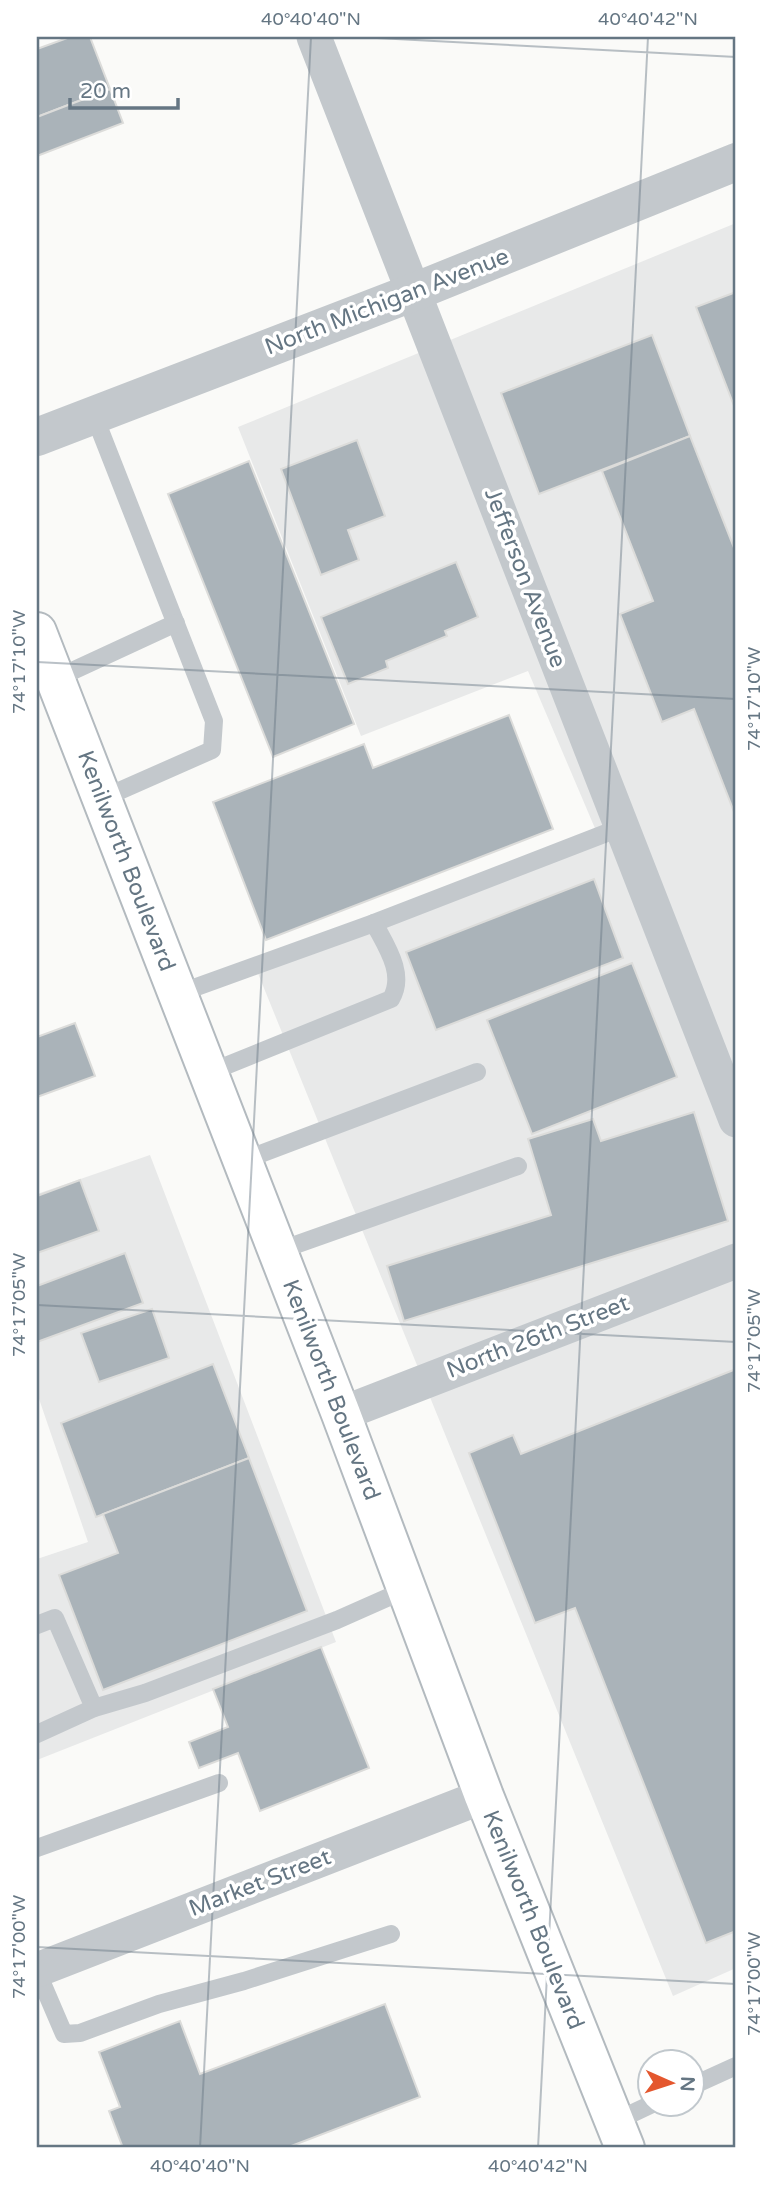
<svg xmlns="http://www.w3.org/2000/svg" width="773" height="2185" viewBox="0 0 773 2185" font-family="'Varela Round',sans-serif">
<rect width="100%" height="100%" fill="#fafaf8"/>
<!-- built -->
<g fill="#e8e9e9">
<path d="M 736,223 L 736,1968 L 673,1996 L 255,966 L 597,833 L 528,671 L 361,736 L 238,427 Z"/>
<path d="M 150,1155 L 336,1642 L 37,1760 L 37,1559 L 88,1542 L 37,1393 L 37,1194 Z"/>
</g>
<!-- building -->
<g fill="#aab3b9" stroke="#dcdcda" stroke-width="2">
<path d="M 70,37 L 90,37 L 110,89 L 37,117 L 37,49 Z"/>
<path d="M 110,89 L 123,123 L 37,156 L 37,117 Z"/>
<path d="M 736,292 L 736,411 L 696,307 Z"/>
<path d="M 652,335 L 690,436 L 539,494 L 501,393 Z"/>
<path d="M 690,436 L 736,553 L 736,817 L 694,709 L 662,722 L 620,614 L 653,601 L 602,471 Z"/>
<path d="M 357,440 L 385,516 L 348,530 L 359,560 L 321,575 L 281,469 Z"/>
<path d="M 249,461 L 354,724 L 273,757 L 168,494 Z"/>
<path d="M 456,562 L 478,617 L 445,631 L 447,636 L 386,661 L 388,668 L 348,684 L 321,617 Z"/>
<path d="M 509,715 L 553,829 L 266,940 L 213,802 L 364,744 L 373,768 Z"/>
<path d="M 594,879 L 623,958 L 436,1030 L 406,952 Z"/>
<path d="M 632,963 L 677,1077 L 532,1134 L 487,1020 Z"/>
<path d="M 75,1023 L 95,1076 L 37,1097 L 37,1037 Z"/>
<path d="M 694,1112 L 728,1221 L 404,1321 L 387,1266 L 551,1215 L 528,1139 L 593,1119 L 601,1141 Z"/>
<path d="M 80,1180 L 99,1231 L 37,1253 L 37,1196 Z"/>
<path d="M 125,1253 L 143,1303 L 37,1342 L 37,1286 Z"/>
<path d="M 152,1309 L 169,1358 L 99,1382 L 81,1333 Z"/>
<path d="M 213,1364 L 249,1458 L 96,1517 L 61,1423 Z"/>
<path d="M 736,1369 L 736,1931 L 706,1943 L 575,1608 L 535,1623 L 469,1453 L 513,1435 L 521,1454 Z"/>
<path d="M 249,1458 L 307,1611 L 103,1690 L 59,1575 L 118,1553 L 103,1514 Z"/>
<path d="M 321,1647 L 369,1768 L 260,1811 L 238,1753 L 199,1768 L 189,1742 L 228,1727 L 213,1689 Z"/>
<path d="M 385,2004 L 420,2097 L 286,2148 L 123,2148 L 109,2111 L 120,2107 L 99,2052 L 180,2021 L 200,2074 Z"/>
</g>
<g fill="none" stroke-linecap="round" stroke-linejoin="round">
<!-- secondary casing -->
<g stroke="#b3babf" stroke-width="42">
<path id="secondary" d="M 37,632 L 341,1414 L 484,1796 L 625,2148"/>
</g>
<!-- service -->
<g stroke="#c3c8cc" stroke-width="18">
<path d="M 94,415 L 214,721 L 212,750 L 101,799"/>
<path d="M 55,679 L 176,623"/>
<path d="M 374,923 L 622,827"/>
<path d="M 177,994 L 374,923 C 386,946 406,974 391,999 L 208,1073"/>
<path d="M 242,1161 L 477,1072"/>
<path d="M 278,1251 L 518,1166"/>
<path d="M 37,1625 L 55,1618 L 94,1708"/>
<path d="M 37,1734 L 94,1708 L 145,1693 L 337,1620 L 407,1589"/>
<path d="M 37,1848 L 219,1783"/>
<path d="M 37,1971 L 64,2034 L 80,2033 L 159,2004 L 244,1981 L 391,1934"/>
<path d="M 692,2086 L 736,2066"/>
<path d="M 614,2122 L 652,2104"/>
</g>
<!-- minor -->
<g stroke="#c3c8cc" stroke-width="35">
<path d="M 314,37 L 736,1120"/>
<path d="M 341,1414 L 736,1261"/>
<path d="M 37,1970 L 484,1796"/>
</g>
<!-- tertiary -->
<path stroke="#c3c8cc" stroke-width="38" d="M 37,437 L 414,292 L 736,162"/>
<!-- secondary -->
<use href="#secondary" stroke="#fff" stroke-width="38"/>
</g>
<!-- ticks -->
<path fill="none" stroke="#657683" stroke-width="2" stroke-opacity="0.45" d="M 358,37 L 736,57M 37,662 L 736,699M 37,1305 L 736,1342M 37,1947 L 736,1984M 200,2148 L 311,37M 538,2148 L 648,37"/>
<g text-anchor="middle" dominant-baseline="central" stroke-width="7" stroke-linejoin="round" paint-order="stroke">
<!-- street labels -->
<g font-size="23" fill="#657683" stroke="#fff">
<text transform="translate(387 302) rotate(-21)">North Michigan Avenue</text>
<text transform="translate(525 578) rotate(69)">Jefferson Avenue</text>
<text transform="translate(126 861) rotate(69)">Kenilworth Boulevard</text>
<text transform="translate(538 1337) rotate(-21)">North 26th Street</text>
<text transform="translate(331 1390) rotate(69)">Kenilworth Boulevard</text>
<text transform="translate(260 1883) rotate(-21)">Market Street</text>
<text transform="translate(533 1920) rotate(68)">Kenilworth Boulevard</text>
</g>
</g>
<!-- border -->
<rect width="773" height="2185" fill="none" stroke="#ffffff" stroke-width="77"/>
<!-- north arrow -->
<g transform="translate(671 2083) rotate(93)"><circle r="33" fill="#ffffff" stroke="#c1c8cd" stroke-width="2"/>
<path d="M0-5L12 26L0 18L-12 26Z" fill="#e4572e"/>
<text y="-10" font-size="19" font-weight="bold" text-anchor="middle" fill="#657683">N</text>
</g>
<!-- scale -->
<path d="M70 98v10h108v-10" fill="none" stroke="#657683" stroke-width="3.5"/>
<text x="80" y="98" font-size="21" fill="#657683" stroke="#ffffff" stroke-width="5" paint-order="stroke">20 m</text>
<rect x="38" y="38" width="696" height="2108" fill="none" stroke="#657683" stroke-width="2.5"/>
<g font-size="18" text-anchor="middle" fill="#657683">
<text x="311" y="25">40°40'40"N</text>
<text x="648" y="25">40°40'42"N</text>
<text transform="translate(19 662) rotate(-90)" y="6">74°17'10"W</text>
<text transform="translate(754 699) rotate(-90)" y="6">74°17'10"W</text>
<text transform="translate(19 1305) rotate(-90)" y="6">74°17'05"W</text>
<text transform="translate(754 1341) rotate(-90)" y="6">74°17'05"W</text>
<text transform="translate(19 1947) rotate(-90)" y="6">74°17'00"W</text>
<text transform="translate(754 1984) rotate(-90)" y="6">74°17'00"W</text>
<text x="200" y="2172">40°40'40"N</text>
<text x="538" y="2172">40°40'42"N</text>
</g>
</svg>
